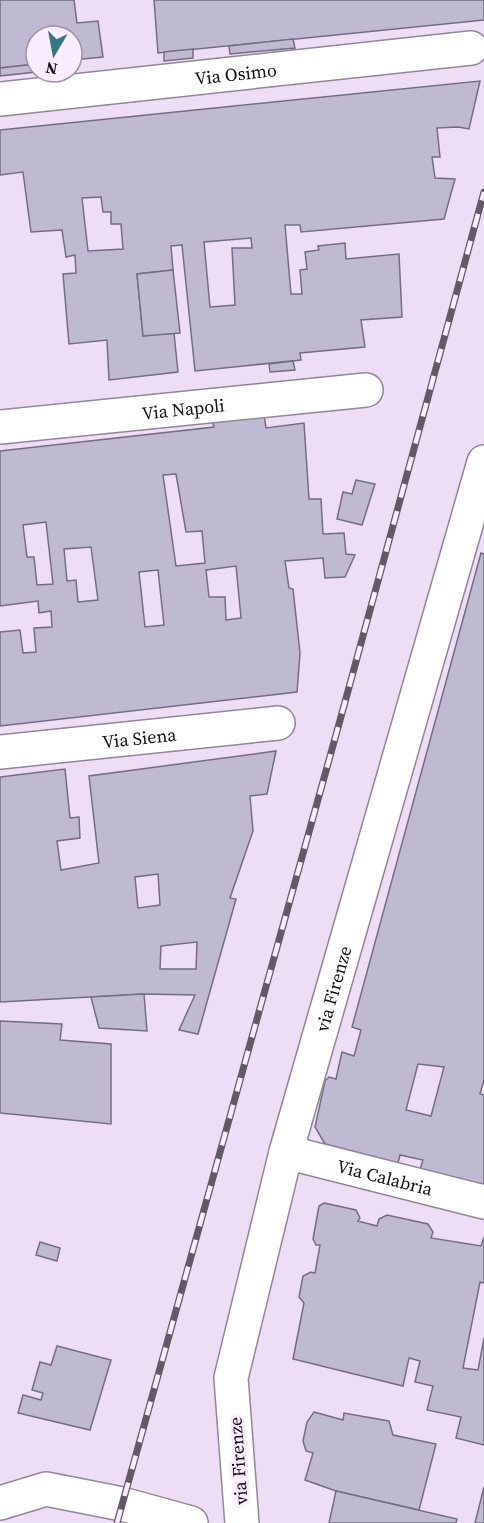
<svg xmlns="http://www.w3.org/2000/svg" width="484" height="1523" viewBox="0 0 484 1523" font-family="'Source Serif 4',serif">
<rect width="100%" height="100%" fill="#eedef5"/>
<!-- building -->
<g fill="#bfb9d2" stroke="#736d84" stroke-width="1.5" fill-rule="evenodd">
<path d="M 0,0 L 74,0 L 77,23 L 98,21 L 103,57 L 72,60 L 72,36 L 36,36 L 36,64 L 0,68 Z"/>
<path d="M 154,0 L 484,0 L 484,20 L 158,53 Z"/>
<path d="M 293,39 L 295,48 L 230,54 L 229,46 Z"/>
<path d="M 193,49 L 193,58 L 164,61 L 164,52 Z"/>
<path d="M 36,64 L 36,72 L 0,76 L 0,68 Z"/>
<path d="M 480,81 L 469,129 L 458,127 L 437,128 L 440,157 L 432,157 L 435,178 L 455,179 L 444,219 L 301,232 L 300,225 L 285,225 L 291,294 L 302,294 L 300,270 L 307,269 L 305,252 L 319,250 L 318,246 L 345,243 L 346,259 L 399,254 L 402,317 L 361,320 L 365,347 L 300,353 L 301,360 L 195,371 L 182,245 L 171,246 L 173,270 L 137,274 L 143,336 L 174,333 L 178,372 L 109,380 L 107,340 L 69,344 L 63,274 L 76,273 L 75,255 L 66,257 L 62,230 L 31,232 L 23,172 L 0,175 L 0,130 ZM 101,197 L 103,212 L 111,212 L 111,224 L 121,224 L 123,249 L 88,251 L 82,198 ZM 251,238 L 252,248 L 232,248 L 235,305 L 210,307 L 204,242 Z"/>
<path d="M 173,270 L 180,333 L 143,336 L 137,274 Z"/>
<path d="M 293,361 L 295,370 L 270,372 L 269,364 Z"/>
<path d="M 264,415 L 266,428 L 304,423 L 309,499 L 321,499 L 323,534 L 344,533 L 346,554 L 355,555 L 345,577 L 325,578 L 323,558 L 285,561 L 289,588 L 293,589 L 300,653 L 297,692 L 0,726 L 0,632 L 20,630 L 23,653 L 36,652 L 34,628 L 52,627 L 51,611 L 39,613 L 38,601 L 0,606 L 0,451 L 214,427 L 212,420 ZM 176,474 L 186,532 L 202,531 L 205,563 L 176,566 L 163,475 ZM 46,522 L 53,584 L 37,585 L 34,557 L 27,557 L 23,525 ZM 91,547 L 98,600 L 78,602 L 76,580 L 67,581 L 64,549 ZM 236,566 L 241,618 L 226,620 L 225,597 L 209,597 L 206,570 ZM 158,570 L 164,625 L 145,627 L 139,572 Z"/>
<path d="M 356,480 L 375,484 L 362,525 L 337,519 L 343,492 L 352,494 Z"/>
<path d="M 481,553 L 484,554 L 484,1080 L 480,1094 L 484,1095 L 484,1186 L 420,1169 L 423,1160 L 400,1155 L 398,1163 L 325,1144 L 315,1127 L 325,1081 L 329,1077 L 336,1079 L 342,1052 L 354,1056 L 361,1030 L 352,1027 ZM 418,1064 L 444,1067 L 431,1116 L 406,1110 Z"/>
<path d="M 276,751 L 267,794 L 250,796 L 253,831 L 230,898 L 236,899 L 198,1034 L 179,1030 L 195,995 L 144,994 L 0,1002 L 0,777 L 65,769 L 70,818 L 79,817 L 80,838 L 57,841 L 61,870 L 99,863 L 89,776 ZM 158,874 L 160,905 L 138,908 L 135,877 ZM 197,942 L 196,969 L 160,969 L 161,946 Z"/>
<path d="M 144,994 L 147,1031 L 99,1028 L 91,997 Z"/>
<path d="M 0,1021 L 62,1024 L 60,1040 L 111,1044 L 111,1124 L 0,1113 Z"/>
<path d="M 324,1203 L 356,1210 L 360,1218 L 358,1221 L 377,1226 L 379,1219 L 387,1215 L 428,1224 L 433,1232 L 431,1238 L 481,1246 L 484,1237 L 484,1283 L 480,1282 L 463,1368 L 478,1370 L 484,1338 L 484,1445 L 456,1438 L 461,1417 L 427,1410 L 433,1386 L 415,1382 L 420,1361 L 409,1358 L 403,1386 L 293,1359 L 304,1303 L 299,1297 L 303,1276 L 311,1272 L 315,1273 L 320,1245 L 316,1245 L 313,1239 L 319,1206 Z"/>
<path d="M 40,1242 L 60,1248 L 57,1261 L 36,1255 Z"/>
<path d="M 57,1346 L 111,1360 L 90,1430 L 18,1413 L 23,1395 L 41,1400 L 43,1393 L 32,1390 L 40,1362 L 51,1365 Z"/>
<path d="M 314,1412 L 343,1420 L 344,1413 L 389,1421 L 393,1435 L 436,1444 L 419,1510 L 336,1491 L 305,1480 L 313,1453 L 306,1451 L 303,1441 L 307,1422 Z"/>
<path d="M 484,1487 L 484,1523 L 475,1523 Z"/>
<path d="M 336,1491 L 457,1519 L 456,1523 L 329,1523 Z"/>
</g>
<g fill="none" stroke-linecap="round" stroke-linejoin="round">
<!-- minor casing -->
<g stroke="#938499" stroke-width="36">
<g id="minor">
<path id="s1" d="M 0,99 L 471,48"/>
<path id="s2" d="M 0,427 L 366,390"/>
<path id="s3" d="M 0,752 L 278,723"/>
<path id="s4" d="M 286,1152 L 484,1202"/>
<path id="s5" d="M 242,1523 L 231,1378 L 286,1152 L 484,462"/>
</g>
</g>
<!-- tertiary casing -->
<g stroke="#938499" stroke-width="36">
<path id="tertiary" d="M 0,1503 L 46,1489 L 122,1504 L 191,1523"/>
</g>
<!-- minor -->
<use href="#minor" stroke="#fff" stroke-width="33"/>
<!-- tertiary -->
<use href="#tertiary" stroke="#fff" stroke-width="33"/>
<!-- rail casing -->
<g stroke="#625967" stroke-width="7">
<path id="rail" d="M 117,1523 L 339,724 L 484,192"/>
</g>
<!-- rail -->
<use href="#rail" stroke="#faecff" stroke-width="4.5" stroke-dasharray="14" stroke-linecap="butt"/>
</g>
<g text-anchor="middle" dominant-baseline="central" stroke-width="6" stroke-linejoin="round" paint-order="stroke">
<!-- street labels -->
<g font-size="18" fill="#130e16" stroke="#faecff">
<text stroke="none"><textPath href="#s1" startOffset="237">Via Osimo</textPath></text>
<text stroke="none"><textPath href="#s2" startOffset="184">Via Napoli</textPath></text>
<text stroke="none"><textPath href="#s3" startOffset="140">Via Siena</textPath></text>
<text stroke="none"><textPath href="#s5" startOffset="548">via Firenze</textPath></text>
<text stroke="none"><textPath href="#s4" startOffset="102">Via Calabria</textPath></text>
<text transform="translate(238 1461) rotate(-94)">via Firenze</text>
</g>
</g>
<!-- north arrow -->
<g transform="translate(54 54) rotate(190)"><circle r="28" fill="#faecff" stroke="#9e93a2" stroke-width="1.5"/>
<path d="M0-4.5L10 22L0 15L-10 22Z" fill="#347888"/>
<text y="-9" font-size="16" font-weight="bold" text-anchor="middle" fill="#130e16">N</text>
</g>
</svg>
